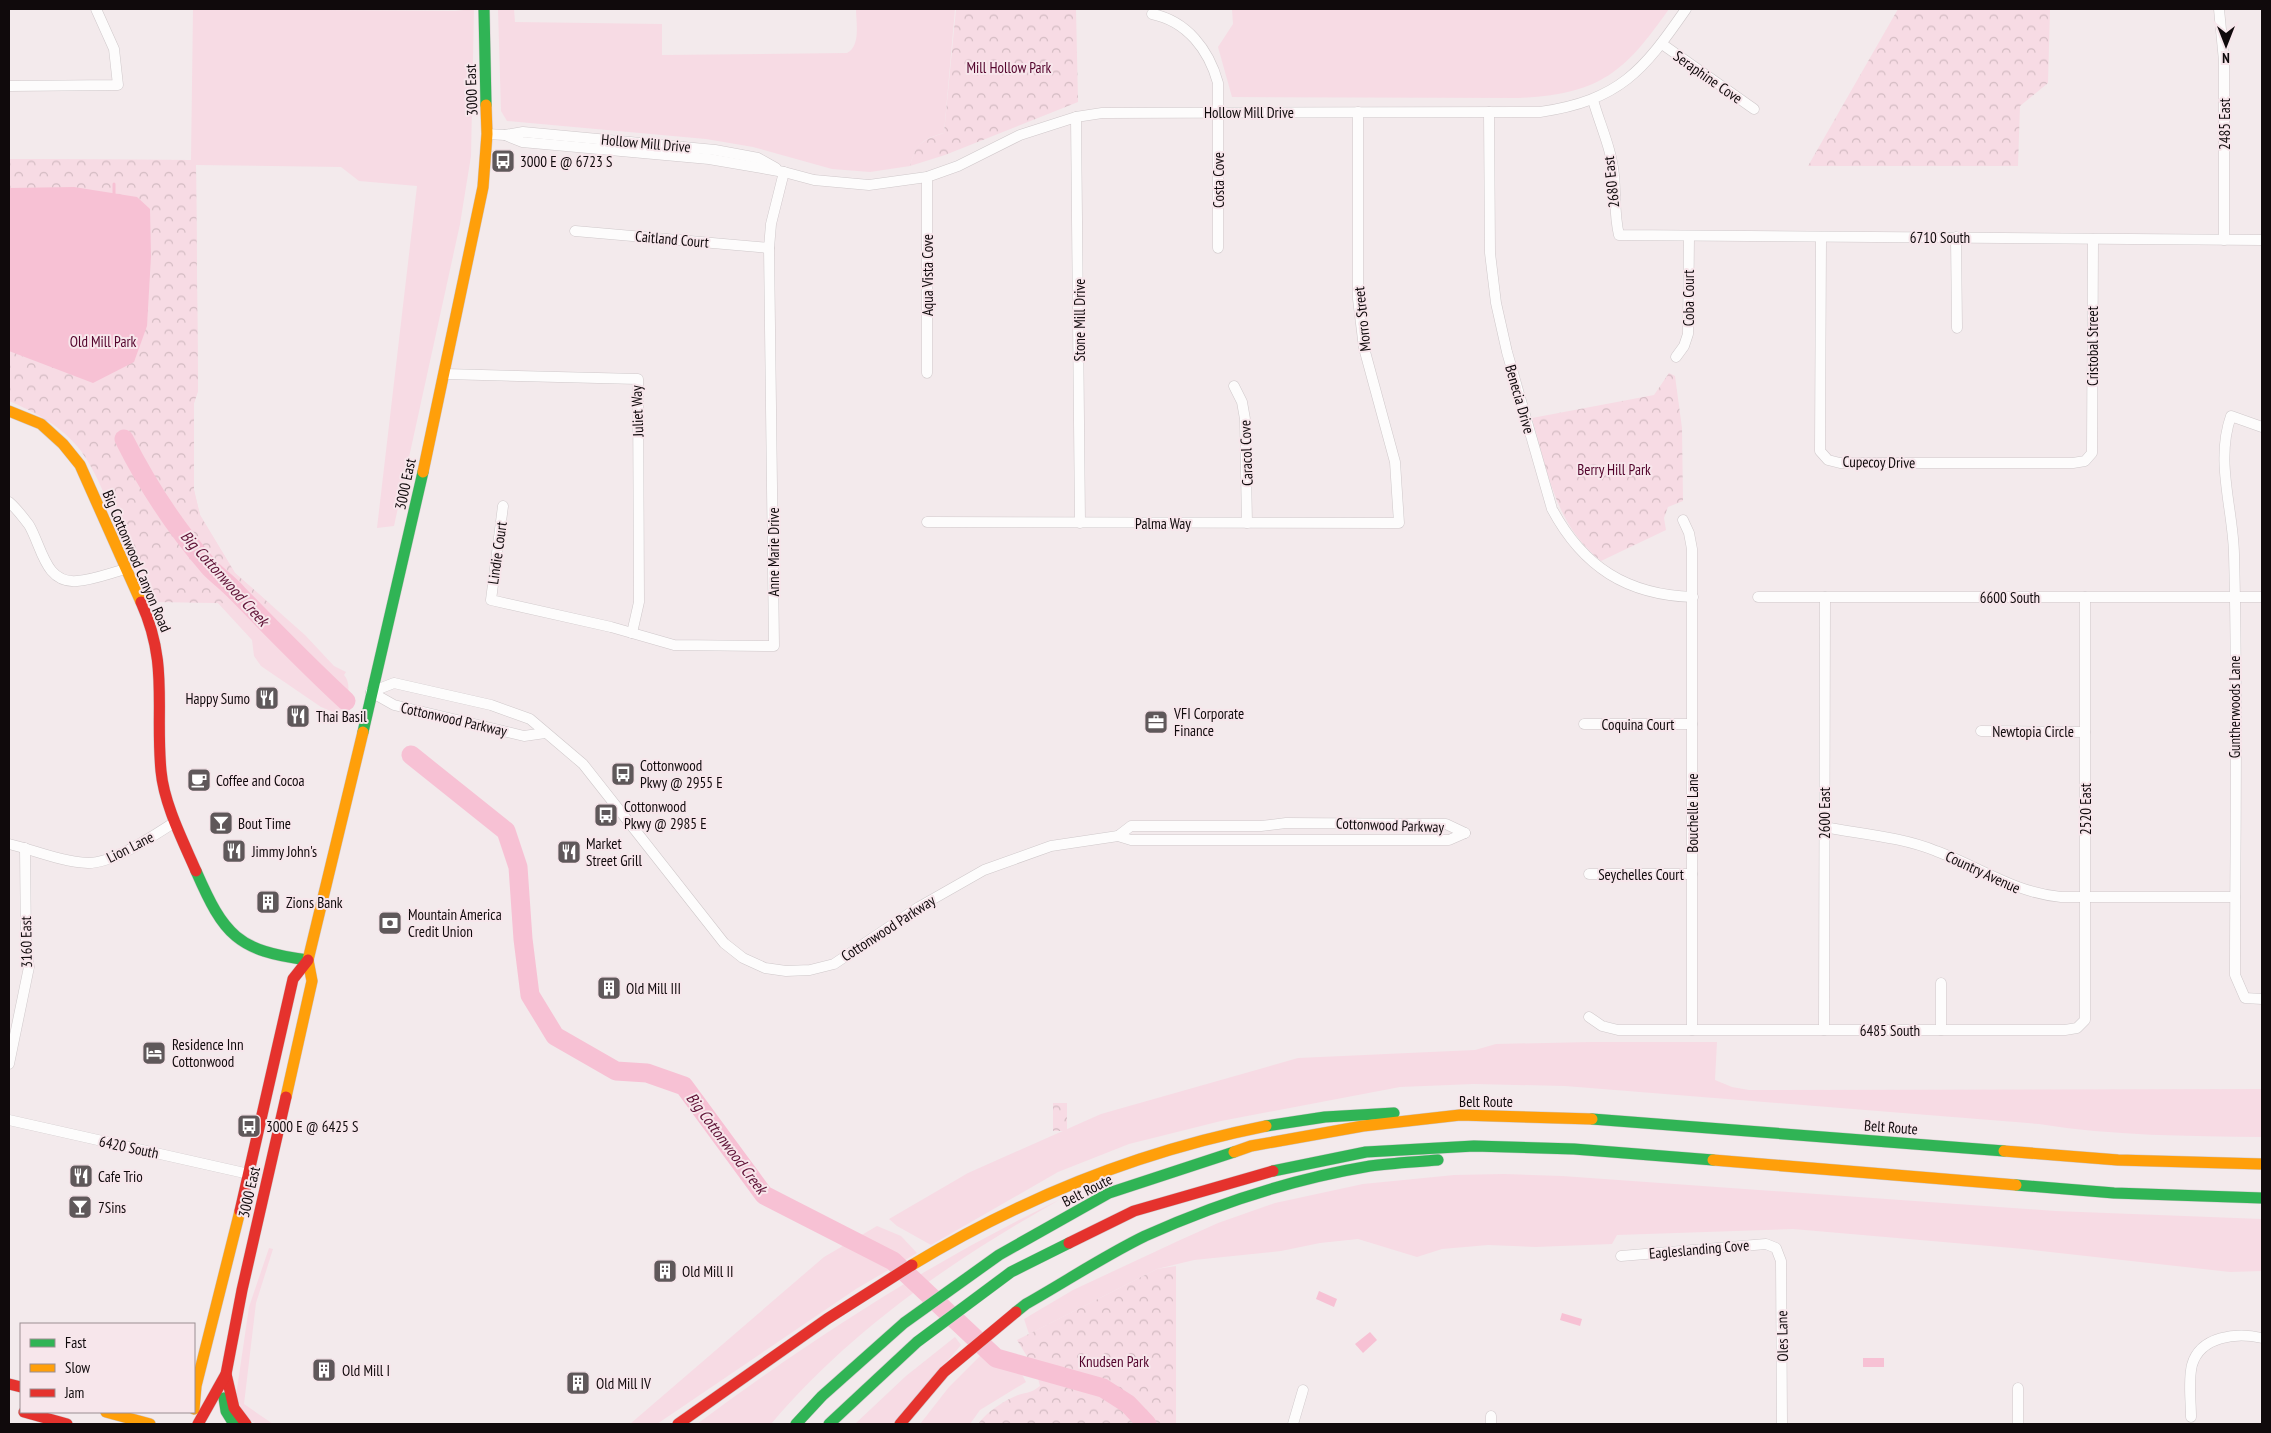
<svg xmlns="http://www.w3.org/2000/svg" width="2271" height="1433" viewBox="0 0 2271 1433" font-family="'PT Sans Narrow',sans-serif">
<defs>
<pattern id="park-crowns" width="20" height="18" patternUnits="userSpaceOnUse" patternTransform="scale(1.25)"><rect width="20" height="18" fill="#f7dbe4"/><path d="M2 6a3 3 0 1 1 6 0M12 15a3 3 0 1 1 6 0" fill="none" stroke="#d3bbc2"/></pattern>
</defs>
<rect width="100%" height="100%" fill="#f3eaec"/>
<!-- green -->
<g fill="#f7dbe4">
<path d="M 193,9 L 455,11 L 474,9 L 471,156 L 460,224 L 394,526 L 377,528 L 417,186 L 359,181 L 341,167 L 196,165 L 198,391 L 194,403 L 194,490 L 200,515 L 235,573 L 305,635 L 334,666 L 346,672 L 344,675 C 353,685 347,704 338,714 L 321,707 L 261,666 L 254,656 L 252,640 L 205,589 L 9,159 L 191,160 Z"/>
<path d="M 498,9 L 514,9 L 515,22 L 662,24 L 662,55 L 847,53 C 861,46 856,22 856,9 L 955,9 L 944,133 C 922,139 916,144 910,166 L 870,172 L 832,169 L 753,147 L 706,139 L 507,121 L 501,111 Z"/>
<path d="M 1232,9 L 1669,9 C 1624,73 1600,94 1519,98 L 1232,97 L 1218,47 L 1233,24 Z"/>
<path d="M 1591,1042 L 1717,1042 L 1715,1080 L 1732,1087 L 1749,1090 L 2262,1089 L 2262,1137 C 2188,1136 2112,1136 2039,1124 L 1565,1086 L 1474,1084 L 1400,1087 L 1221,1121 L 1129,1144 L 1058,1172 L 931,1245 L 897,1226 L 889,1219 L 968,1173 L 1101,1114 L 1298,1058 L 1475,1050 L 1496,1044 Z"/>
<path d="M 1504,1174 L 1562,1176 L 2055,1211 L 2262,1219 L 2262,1271 L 2230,1272 L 2024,1249 L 1793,1229 L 1617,1235 L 1612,1244 L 1535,1247 L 1488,1245 L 1442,1249 L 1417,1257 L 1358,1239 L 1320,1243 L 1281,1251 L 1194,1260 L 1157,1269 L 1029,1334 L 1024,1319 L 1073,1290 L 1178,1241 L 1218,1223 L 1275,1203 L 1363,1184 L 1454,1175 Z"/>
<path d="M 1059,1200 C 951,1261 852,1329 771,1424 L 697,1424 C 811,1339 931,1262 1059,1200 Z"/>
<path d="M 877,1226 L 901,1236 L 917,1253 L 856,1289 L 657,1424 L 630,1424 L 824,1257 Z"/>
<path d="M 269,1248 L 273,1249 L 256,1303 L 244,1404 L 273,1424 L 257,1424 L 246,1418 L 236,1396 L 249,1307 Z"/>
<path d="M 955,1337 L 961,1345 L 893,1424 L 855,1424 L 906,1376 Z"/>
<path d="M 981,1355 L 992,1362 L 1018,1367 L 1026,1382 L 980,1410 L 970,1424 L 920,1424 L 949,1387 Z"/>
</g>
<!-- park -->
<g fill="url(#park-crowns)">
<path d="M 956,9 L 1076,9 L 1078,102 L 945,155 L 910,166 C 916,143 922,140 944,133 Z"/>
<path d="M 1898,9 L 2050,9 L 2048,83 L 2020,106 L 2018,166 L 1808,166 Z"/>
<path d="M 9,159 L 192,160 L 192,164 L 196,165 L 198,391 L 194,403 L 194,490 L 200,515 L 235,573 L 270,604 L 155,602 C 146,586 135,569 127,552 C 113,519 102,480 81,451 C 63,427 35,412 9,401 Z"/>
<path d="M 1669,373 L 1675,376 L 1682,428 L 1683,501 L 1668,507 L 1664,518 L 1666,530 L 1601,561 C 1556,526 1547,471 1532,418 L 1654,395 Z"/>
<rect x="1053" y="1103" width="14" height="28"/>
<path d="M 1176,1266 L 1176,1424 L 978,1424 C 988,1411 1003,1401 1018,1395 C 1028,1392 1031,1393 1040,1386 L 1036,1371 L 1017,1340 L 1157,1269 Z"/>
</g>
<!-- water -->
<g fill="#f7c1d4">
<path d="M 74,187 L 137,197 L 150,209 L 151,256 L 147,326 L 134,362 L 93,383 L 9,351 L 9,188 Z"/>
<path d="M 1319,1291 L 1337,1299 L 1334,1307 L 1316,1299 Z"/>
<path d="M 1562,1313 L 1582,1319 L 1580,1326 L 1560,1320 Z"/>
<path d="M 1370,1332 L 1377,1340 L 1363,1353 L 1355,1344 Z"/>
<rect x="1863" y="1358" width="21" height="9"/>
</g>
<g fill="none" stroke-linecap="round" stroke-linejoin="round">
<!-- stream -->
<path stroke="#f7c1d4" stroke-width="3" d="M 114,184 L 114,196"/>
<!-- river -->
<g stroke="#f7c1d4" stroke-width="19">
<path d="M 124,439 C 147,485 176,529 210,568 C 219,577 229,584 238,594 C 273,630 308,666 346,701"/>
<path d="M 411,755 L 506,831 L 518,867 L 523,939 L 530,995 L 555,1036 L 616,1071 L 647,1073 L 684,1086 L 764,1195 L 893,1261 L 996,1358 L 1103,1388 L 1128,1404 L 1147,1424"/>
</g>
<!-- street casing -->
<g stroke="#cfc8ca" stroke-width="11">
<g id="street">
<path d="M 2219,9 L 2224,61 L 2224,240"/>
<path d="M 1152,14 C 1187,21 1209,50 1218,83 L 1218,248"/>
<path d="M 1662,44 L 1754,109"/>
<path d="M 9,86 L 118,85 L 114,49 L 96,9"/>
<path d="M 1593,100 C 1600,125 1612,150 1614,176 C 1616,196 1614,215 1619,235 L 2262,240"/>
<path d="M 1489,112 L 1490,253 L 1496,303 L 1507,352 L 1552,509 C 1583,567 1627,595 1693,597"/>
<path d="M 1076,117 L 1080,523"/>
<path d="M 487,134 L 505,135 L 523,132 L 715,150 L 758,158 L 776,168"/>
<path d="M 505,135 L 522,142 L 709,159 L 784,172 L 814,180 L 869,185 L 927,177 L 958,166 L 1020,135 L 1076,117 L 1102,113 L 1540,112 C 1620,100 1643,71 1686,9"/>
<path d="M 927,177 L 927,373"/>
<path d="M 575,231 L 769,248"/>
<path d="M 1821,237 L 1820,451 L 1828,460 L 1840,463 L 2073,463 L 2085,461 L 2092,453 L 2093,239"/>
<path d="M 1956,237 L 1957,328"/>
<path d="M 1676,357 L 1684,346 L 1688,334 L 1689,237"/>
<path d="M 445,374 L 638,379 L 639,602 L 632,633"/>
<path d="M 1234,386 L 1242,402 L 1245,419 L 1247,523"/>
<path d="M 2262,427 L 2231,416 C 2215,461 2233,508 2234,554 C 2238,695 2235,835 2235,975 L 2245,998 L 2262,999"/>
<path d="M 9,502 C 16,508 23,517 29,525 C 42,547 45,584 77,581 C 93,580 110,573 126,569"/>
<path d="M 503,506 L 491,600 L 611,627 L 674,645 L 774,646 L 769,248 L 771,224 L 784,172"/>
<path d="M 1683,520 L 1689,533 L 1692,549 L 1692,1030"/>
<path d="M 927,522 L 1399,523 L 1395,462 L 1364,348 L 1358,299 L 1358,112"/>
<path d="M 1758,597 L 2262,597"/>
<path d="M 371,692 L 394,683 L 491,705 L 530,719 L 583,764 L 724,943 L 743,958 L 765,968 L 786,971 L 810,970 L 834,964 L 919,907 L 984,870 L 1051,846 L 1118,836 L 1131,840 L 1449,840 L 1465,833"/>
<path d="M 371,692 L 394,705 L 524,736 L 545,733"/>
<path d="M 1584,724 L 1692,724"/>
<path d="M 1981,731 L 2085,732"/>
<path d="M 1824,827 C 1861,834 1902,837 1936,851 C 1980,867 2012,892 2061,897 L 2235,897"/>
<path d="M 1118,836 L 1131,826 L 1261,826 L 1286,823 L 1446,824 L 1465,833"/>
<path d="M 9,844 C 34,850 62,862 88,863 C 114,863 153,836 175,822"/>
<path d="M 1589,874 L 1692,874"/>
<path d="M 1941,983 L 1941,1030"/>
<path d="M 1589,1017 L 1602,1026 L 1618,1030 L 2065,1030 L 2077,1028 L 2085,1020 L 2085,597"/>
<path d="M 1824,1030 L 1825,597"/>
<path d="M 9,1064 L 29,967 L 26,947 L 25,848"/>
<path d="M 9,1120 L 249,1174"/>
<path d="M 1621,1256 L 1766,1244 L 1776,1248 L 1781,1261 L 1782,1424"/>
<path d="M 2191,1417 C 2191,1400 2188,1381 2192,1365 C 2200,1336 2237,1332 2262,1338"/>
<path d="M 1293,1424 L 1303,1390"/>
<path d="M 1491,1424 L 1491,1416"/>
<path d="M 2018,1424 L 2018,1388"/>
</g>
</g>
<!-- fast casing -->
<g stroke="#cfc8ca" stroke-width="12">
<g id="fast">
<path d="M 484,9 L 486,105"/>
<path d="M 363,732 L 423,472"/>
<path d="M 196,871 C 224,935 237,951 308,960"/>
<path d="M 1592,1119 L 2004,1151"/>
<path d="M 1266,1126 L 1325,1117 L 1394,1113"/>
<path d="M 1273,1171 L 1366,1152 L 1474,1146 L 1574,1149 L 1713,1160"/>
<path d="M 2016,1185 L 2114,1193 L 2262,1198"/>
<path d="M 1016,1312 L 1026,1304 C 1065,1282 1104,1256 1145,1236 C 1216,1204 1293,1179 1370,1166 C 1392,1163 1415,1162 1438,1160"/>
<path d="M 224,1398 L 226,1411 L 234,1424"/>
<path d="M 796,1424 L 822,1396 L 904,1323 L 999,1255 L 1109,1193 L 1234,1152"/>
<path d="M 829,1424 L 917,1342 L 1011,1272 L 1069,1243"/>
</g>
</g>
<!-- slow casing -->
<g stroke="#cfc8ca" stroke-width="12">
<g id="slow">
<path d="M 9,411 L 41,424 L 63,444 L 80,465 L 141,602"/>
<path d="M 423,472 L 483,187 L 487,134 L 486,105"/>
<path d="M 286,1097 L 312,981 L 308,960 L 363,732"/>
<path d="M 2004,1151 L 2118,1160 L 2262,1164"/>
<path d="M 1234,1152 L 1251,1146 L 1363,1126 L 1460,1115 L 1592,1119"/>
<path d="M 1713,1160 L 2016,1185"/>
<path d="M 912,1265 C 1022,1198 1140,1151 1266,1126"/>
<path d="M 194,1409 L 196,1386 L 240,1211"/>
<path d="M 106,1412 L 150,1424"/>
</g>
</g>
<!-- jam casing -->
<g stroke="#cfc8ca" stroke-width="12">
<g id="jam">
<path d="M 141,602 C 169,664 155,707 161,771 C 164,804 183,841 196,871"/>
<path d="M 240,1211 L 293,979 L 308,960"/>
<path d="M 1069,1243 L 1134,1211 L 1273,1171"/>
<path d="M 226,1374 L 234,1408 L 246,1424"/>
<path d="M 9,1384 L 21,1387"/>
<path d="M 24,1412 L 67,1424"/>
<path d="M 198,1424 L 226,1374 L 242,1290 L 286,1097"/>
<path d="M 678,1424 L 827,1319 L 912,1265"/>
<path d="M 900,1424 L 944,1372 L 1016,1312"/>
</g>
</g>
<!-- street -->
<use href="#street" stroke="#fdfcfc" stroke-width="10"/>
<!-- fast -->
<use href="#fast" stroke="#30b455" stroke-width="11"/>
<!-- slow -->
<use href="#slow" stroke="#ff9f0a" stroke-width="11"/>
<!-- jam -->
<use href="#jam" stroke="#e5322d" stroke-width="11"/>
</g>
<!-- icons -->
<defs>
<g id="bus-square" transform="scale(1.25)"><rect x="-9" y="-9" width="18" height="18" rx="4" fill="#5f585a" stroke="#f7e6eb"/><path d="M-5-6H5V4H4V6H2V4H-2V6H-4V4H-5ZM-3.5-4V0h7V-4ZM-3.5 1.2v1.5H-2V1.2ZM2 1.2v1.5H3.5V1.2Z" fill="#fff"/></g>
<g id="restaurant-square" transform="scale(1.25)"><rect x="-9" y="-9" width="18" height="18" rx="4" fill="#5f585a" stroke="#f7e6eb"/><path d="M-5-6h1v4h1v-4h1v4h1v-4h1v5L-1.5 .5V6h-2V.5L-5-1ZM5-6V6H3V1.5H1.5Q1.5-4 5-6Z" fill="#fff"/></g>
<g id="office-square" transform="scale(1.25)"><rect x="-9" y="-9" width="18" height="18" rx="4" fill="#5f585a" stroke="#f7e6eb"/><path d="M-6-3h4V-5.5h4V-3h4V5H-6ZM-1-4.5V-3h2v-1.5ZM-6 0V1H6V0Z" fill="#fff"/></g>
<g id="cafe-square" transform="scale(1.25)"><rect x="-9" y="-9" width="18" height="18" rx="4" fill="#5f585a" stroke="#f7e6eb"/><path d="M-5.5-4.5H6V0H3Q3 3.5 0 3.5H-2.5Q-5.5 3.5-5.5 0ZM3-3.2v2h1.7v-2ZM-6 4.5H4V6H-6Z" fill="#fff"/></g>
<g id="bar-square" transform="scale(1.25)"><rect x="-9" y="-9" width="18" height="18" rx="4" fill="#5f585a" stroke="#f7e6eb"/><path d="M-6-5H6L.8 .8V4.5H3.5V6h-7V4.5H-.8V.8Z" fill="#fff"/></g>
<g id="building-square" transform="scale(1.25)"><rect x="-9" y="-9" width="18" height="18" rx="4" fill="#5f585a" stroke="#f7e6eb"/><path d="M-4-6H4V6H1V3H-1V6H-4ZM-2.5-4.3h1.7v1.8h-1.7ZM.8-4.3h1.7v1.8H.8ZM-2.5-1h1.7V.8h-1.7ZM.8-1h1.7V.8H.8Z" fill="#fff"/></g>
<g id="bank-square" transform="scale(1.25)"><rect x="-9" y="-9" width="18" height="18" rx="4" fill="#5f585a" stroke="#f7e6eb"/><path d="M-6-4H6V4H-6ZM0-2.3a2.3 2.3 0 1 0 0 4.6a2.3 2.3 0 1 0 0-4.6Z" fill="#fff"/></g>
<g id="hotel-square" transform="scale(1.25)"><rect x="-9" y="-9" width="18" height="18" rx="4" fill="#5f585a" stroke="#f7e6eb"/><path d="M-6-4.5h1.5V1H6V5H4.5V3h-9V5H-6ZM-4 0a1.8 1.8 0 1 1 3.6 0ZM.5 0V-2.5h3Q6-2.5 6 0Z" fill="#fff"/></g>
</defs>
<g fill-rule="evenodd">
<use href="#bus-square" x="503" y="161"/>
<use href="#restaurant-square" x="267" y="698"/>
<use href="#restaurant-square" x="298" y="716"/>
<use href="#office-square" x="1156" y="722"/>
<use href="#bus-square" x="623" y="774"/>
<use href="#cafe-square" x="199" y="780"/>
<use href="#bus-square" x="606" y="815"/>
<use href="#bar-square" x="221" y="823"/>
<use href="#restaurant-square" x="234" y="851"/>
<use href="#restaurant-square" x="569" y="852"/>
<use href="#building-square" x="268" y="902"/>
<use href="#bank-square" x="390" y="923"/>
<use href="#building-square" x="609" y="988"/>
<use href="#hotel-square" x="154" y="1053"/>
<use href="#bus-square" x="249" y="1126"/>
<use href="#restaurant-square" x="81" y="1176"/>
<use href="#bar-square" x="80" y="1207"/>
<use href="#building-square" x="665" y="1271"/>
<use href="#building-square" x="324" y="1370"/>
<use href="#building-square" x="578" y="1383"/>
</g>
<g text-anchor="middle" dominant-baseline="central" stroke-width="4" stroke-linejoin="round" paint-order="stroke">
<!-- park labels -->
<g font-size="15" fill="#53042c" stroke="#f7e6eb">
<text x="1009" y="67">Mill Hollow Park</text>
<text x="103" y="341">Old Mill Park</text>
<text x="1614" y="469">Berry Hill Park</text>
<text x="1114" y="1361">Knudsen Park</text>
</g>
<!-- street labels -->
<g font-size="15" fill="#100a0c" stroke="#f7e6eb">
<text transform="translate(1708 77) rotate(35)">Seraphine Cove</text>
<text transform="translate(471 90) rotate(-92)">3000 East</text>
<text x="1249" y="112">Hollow Mill Drive</text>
<text transform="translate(2224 124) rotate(-90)">2485 East</text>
<text transform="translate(646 143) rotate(5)">Hollow Mill Drive</text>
<text transform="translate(1218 180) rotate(-90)">Costa Cove</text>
<text transform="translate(1611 182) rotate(-96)">2680 East</text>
<text x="1940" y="237">6710 South</text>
<text transform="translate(672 239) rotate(5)">Caitland Court</text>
<text transform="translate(927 275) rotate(-90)">Aqua Vista Cove</text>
<text transform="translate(1688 298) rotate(-90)">Coba Court</text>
<text transform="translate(1362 319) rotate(-96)">Morro Street</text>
<text transform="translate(1079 320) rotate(-90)">Stone Mill Drive</text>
<text transform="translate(2092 346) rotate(-90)">Cristobal Street</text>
<text transform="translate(1520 399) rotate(74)">Benecia Drive</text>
<text transform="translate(637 411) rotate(-92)">Juliet Way</text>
<text transform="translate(1246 453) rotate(-92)">Caracol Cove</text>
<text transform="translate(1879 462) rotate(1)">Cupecoy Drive</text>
<text transform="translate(405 484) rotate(-78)">3000 East</text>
<text x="1163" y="523">Palma Way</text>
<text transform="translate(773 552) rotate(-90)">Anne Marie Drive</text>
<text transform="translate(497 553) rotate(-82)">Lindie Court</text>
<text transform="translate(137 561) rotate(67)">Big Cottonwood Canyon Road</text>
<text x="2010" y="597">6600 South</text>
<text transform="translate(2234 707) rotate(-90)">Guntherwoods Lane</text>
<text transform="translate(454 719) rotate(13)">Cottonwood Parkway</text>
<text x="1638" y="724">Coquina Court</text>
<text x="2033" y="731">Newtopia Circle</text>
<text transform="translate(2085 809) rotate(-90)">2520 East</text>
<text transform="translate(1692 813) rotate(-90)">Bouchelle Lane</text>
<text transform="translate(1824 813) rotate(-90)">2600 East</text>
<text transform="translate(1390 825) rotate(2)">Cottonwood Parkway</text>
<text transform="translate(130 847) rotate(-27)">Lion Lane</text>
<text transform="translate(1983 872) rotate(25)">Country Avenue</text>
<text x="1641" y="874">Seychelles Court</text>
<text transform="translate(888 928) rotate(-33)">Cottonwood Parkway</text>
<text transform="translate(26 942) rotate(-91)">3160 East</text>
<text x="1890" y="1030">6485 South</text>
<text x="1486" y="1101">Belt Route</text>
<text transform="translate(1891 1127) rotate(4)">Belt Route</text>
<text transform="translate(129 1147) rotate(12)">6420 South</text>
<text transform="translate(1087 1190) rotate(-27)">Belt Route</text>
<text transform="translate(249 1192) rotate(-77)">3000 East</text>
<text transform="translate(1699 1249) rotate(-5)">Eagleslanding Cove</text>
<text transform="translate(1782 1336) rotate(-91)">Oles Lane</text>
</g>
<!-- poi labels -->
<g font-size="15" fill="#100a0c" stroke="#f7e6eb" text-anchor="start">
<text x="520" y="161">3000 E @ 6723 S</text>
<text x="250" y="698" text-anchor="end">Happy Sumo</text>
<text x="1174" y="713">VFI Corporate<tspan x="1174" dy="17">Finance</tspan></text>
<text x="316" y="716">Thai Basil</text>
<text x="640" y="765">Cottonwood<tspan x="640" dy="17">Pkwy @ 2955 E</tspan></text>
<text x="216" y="780">Coffee and Cocoa</text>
<text x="624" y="806">Cottonwood<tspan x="624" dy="17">Pkwy @ 2985 E</tspan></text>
<text x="238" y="823">Bout Time</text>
<text x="586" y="843">Market<tspan x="586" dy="17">Street Grill</tspan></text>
<text x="252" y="851">Jimmy John's</text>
<text x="286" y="902">Zions Bank</text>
<text x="408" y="914">Mountain America<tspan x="408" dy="17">Credit Union</tspan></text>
<text x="626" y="988">Old Mill III</text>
<text x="172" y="1044">Residence Inn<tspan x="172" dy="17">Cottonwood</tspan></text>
<text x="266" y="1126">3000 E @ 6425 S</text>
<text x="98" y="1176">Cafe Trio</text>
<text x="98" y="1207">7Sins</text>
<text x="682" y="1271">Old Mill II</text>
<text x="342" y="1370">Old Mill I</text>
<text x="596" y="1383">Old Mill IV</text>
</g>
<!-- water labels -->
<g font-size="16" font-style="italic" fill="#5f1236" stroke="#f7e6eb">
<text transform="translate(225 578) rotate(48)">Big Cottonwood Creek</text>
<text transform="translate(727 1143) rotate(53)">Big Cottonwood Creek</text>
</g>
</g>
<!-- border -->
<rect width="2271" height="1433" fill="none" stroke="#100a0c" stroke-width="20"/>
<!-- legend -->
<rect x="20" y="1323" width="175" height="90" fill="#f7e6eb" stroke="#9b8e92"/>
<rect x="30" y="1339" width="25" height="8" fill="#30b455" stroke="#9b8e92"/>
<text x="65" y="1348" font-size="15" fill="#100a0c">Fast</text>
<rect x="30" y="1364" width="25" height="8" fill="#ff9f0a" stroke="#9b8e92"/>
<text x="65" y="1373" font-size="15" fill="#100a0c">Slow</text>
<rect x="30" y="1389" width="25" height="8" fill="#e5322d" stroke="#9b8e92"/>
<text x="65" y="1398" font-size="15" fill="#100a0c">Jam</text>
<!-- north arrow -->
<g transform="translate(2226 45) rotate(180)" stroke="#f7e6eb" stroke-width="4" paint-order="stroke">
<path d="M0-4L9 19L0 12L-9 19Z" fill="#100a0c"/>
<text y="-8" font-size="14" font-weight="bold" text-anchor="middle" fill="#100a0c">N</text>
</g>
</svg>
